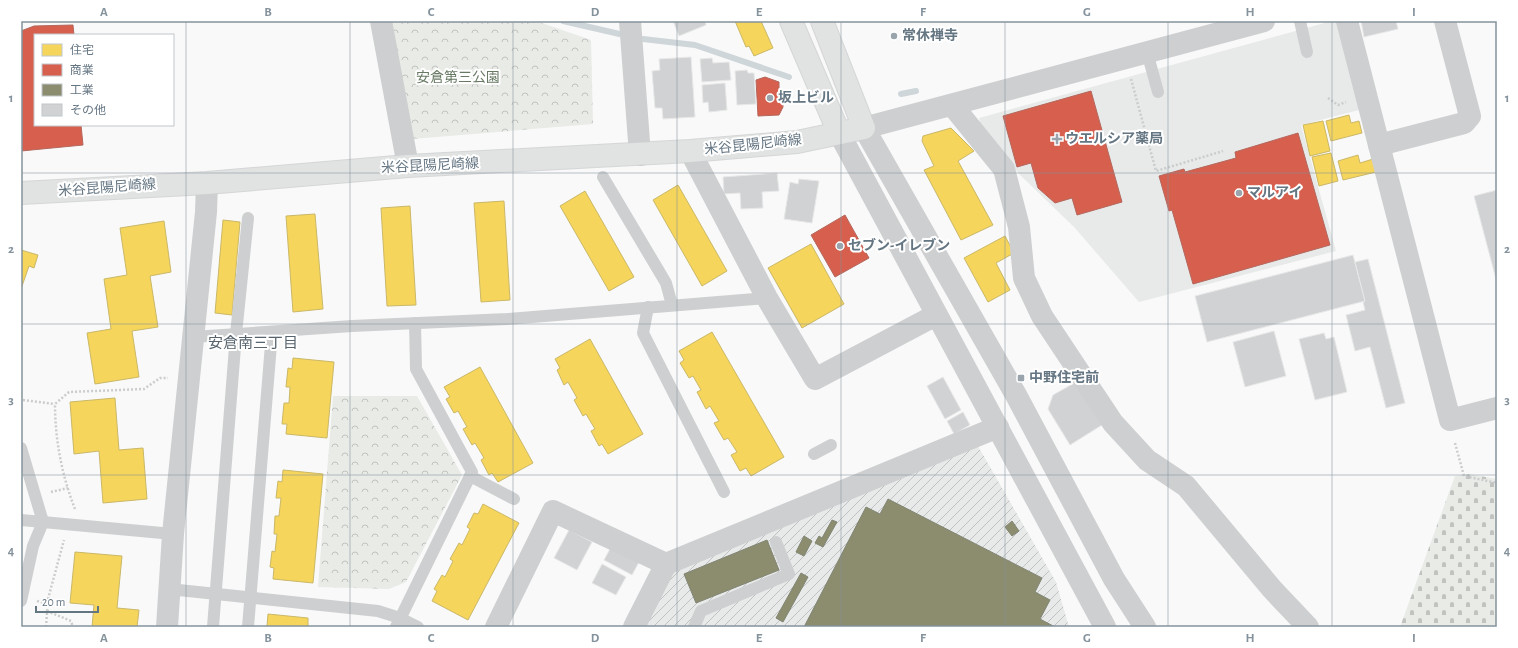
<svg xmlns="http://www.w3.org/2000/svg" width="1518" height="648" viewBox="0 0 1518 648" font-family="'Alegreya Sans','Noto Sans JP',sans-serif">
<defs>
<pattern id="industrial-furrows" width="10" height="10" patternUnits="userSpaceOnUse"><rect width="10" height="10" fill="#e8e9e9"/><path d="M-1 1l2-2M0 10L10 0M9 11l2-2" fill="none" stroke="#c0c1c2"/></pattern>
<pattern id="cemetery-stones" width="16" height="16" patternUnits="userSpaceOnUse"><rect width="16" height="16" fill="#e8ebe6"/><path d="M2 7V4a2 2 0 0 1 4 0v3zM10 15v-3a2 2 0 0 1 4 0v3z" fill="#c0c3c0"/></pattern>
<pattern id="park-crowns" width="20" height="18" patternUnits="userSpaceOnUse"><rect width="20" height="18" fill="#e8ebe6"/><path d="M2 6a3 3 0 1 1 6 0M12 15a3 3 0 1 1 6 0" fill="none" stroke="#c0c3c0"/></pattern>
</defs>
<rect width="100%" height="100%" fill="#f9f9f9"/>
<!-- built -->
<path fill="#e8e9e9" d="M 1332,21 L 1340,23 L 1363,109 L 1301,125 L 1336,251 L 1139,302 L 1074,227 L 1019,174 L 981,126 L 979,118 Z"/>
<!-- industrial -->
<path fill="url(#industrial-furrows)" d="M 978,446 L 1056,582 L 1069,627 L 642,627 L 671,568 Z"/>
<!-- cemetery -->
<path fill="url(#cemetery-stones)" d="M 1469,474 L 1497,479 L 1497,627 L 1400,627 L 1455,476 Z"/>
<!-- park -->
<g fill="url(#park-crowns)">
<path d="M 389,21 L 536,21 L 591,40 L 593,124 L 412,139 Z"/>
<path d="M 333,396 L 417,396 L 462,475 L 406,582 L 389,589 L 318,587 Z"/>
</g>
<!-- homes -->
<g fill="#f6d55c" stroke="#cab868">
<path d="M 735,21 L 761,21 L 773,48 L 754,56 L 749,46 L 746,47 Z"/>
<path d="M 1349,115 L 1351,123 L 1359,121 L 1362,133 L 1331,141 L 1326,121 Z"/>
<path d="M 1323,121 L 1330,151 L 1310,156 L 1303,125 Z"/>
<path d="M 951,128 L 974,151 L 958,161 L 993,225 L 961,240 L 924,170 L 934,166 L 922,141 L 923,136 Z"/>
<path d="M 1331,153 L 1338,181 L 1319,186 L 1312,157 Z"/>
<path d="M 1358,155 L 1360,163 L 1373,159 L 1376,172 L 1343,180 L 1338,161 Z"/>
<path d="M 678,185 L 727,271 L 702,286 L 653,200 Z"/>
<path d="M 585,191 L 634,277 L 609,291 L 560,206 Z"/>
<path d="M 504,201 L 510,300 L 481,302 L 474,203 Z"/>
<path d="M 410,206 L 416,305 L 387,306 L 381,208 Z"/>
<path d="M 315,214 L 323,309 L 293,312 L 286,216 Z"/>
<path d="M 223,220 L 240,222 L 232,315 L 215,313 Z"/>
<path d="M 164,221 L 171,272 L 150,276 L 158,327 L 132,331 L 139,377 L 95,384 L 87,333 L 111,329 L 104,279 L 127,275 L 120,228 Z"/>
<path d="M 1005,236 L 1014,253 L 996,263 L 1010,290 L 988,302 L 964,258 Z"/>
<path d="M 811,244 L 844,304 L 802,328 L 768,268 Z"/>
<path d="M 21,250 L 38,255 L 34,268 L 29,266 L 21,289 Z"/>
<path d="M 712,332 L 784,457 L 751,476 L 746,468 L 740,471 L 731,455 L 737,452 L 728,438 L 724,440 L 714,423 L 719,421 L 710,406 L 706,409 L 697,392 L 701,390 L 693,376 L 689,378 L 680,363 L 684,360 L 679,351 Z"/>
<path d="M 590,339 L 643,434 L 608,454 L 602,444 L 599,446 L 591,431 L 595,429 L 586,414 L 583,416 L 574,400 L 577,398 L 568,382 L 564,385 L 557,370 L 560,368 L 555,359 Z"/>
<path d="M 293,358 L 334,362 L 327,438 L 286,434 L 287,424 L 282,424 L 284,403 L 289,403 L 290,387 L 286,387 L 288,368 L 292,369 Z"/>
<path d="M 480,367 L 533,463 L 498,482 L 492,473 L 489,475 L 481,460 L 484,458 L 475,443 L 472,445 L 463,429 L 467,427 L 458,411 L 454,413 L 446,399 L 450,397 L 444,387 Z"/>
<path d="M 115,398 L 119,450 L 143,448 L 147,499 L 103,503 L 99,451 L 74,454 L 70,402 Z"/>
<path d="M 283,470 L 323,474 L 313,583 L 273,579 L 274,568 L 270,567 L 272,551 L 275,552 L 277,534 L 274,534 L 275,516 L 279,516 L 281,498 L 276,498 L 278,481 L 282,482 Z"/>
<path d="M 483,504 L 519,523 L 468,620 L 432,601 L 437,591 L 434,589 L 442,575 L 445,577 L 453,561 L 450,559 L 459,543 L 462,545 L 470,529 L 467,527 L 474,513 L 478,514 Z"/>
<path d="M 75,552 L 122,556 L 117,608 L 139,610 L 137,627 L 92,627 L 94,605 L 70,603 Z"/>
<path d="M 268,614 L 308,618 L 308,627 L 263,627 L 267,626 Z"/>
</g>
<!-- shops -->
<g fill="#d6604d" stroke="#b4675d">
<path d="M 73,25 L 74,35 L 35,35 L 35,125 L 81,125 L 83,145 L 21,151 L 21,31 L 34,26 Z"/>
<path d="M 765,77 L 779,82 L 779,90 L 782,89 L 783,107 L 779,115 L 758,116 L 756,80 Z"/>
<path d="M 1091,91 L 1122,202 L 1077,215 L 1072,198 L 1055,203 L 1038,188 L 1031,163 L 1017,167 L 1003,116 Z"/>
<path d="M 1298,133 L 1330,245 L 1193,284 L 1172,210 L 1169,211 L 1159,176 L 1184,169 L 1185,172 L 1236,158 L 1235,152 Z"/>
<path d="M 845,215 L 869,258 L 835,277 L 811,235 Z"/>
</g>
<!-- industry -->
<g fill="#8c8c6e" stroke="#808574">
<path d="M 888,499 L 1042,578 L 1035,592 L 1050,600 L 1040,619 L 1055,627 L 804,627 L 866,507 L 880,514 Z"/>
<path d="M 832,520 L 837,522 L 823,547 L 815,543 L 819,536 L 822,538 Z"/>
<path d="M 1012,521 L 1019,531 L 1012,536 L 1005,527 Z"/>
<path d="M 804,536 L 812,541 L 804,556 L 796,552 Z"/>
<path d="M 767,540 L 779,570 L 696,603 L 684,574 Z"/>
<path d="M 801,573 L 808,577 L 783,622 L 776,618 Z"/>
</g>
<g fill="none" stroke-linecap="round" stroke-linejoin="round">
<!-- stream -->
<g stroke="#ced6d9" stroke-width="6">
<path d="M 563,21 L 624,35"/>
<path d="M 643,39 L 695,45 L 789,77"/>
<path d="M 901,94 L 916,91"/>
</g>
</g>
<!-- building -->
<g fill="#d0d2d3" stroke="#e8e8e8">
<path d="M 673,21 L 705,21 L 706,25 L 679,36 Z"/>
<path d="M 1361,21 L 1396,21 L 1398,29 L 1364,37 Z"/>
<path d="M 691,57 L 695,117 L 663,119 L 662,108 L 655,108 L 652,71 L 660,70 L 659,59 Z"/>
<path d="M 712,58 L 713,63 L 729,62 L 731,80 L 702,82 L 700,59 Z"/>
<path d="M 747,70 L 748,73 L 754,73 L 756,104 L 737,105 L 735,71 Z"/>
<path d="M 725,83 L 727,110 L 709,112 L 708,102 L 703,103 L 702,85 Z"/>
<path d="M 777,173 L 779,191 L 762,192 L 763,208 L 741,209 L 740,193 L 724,194 L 723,177 Z"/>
<path d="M 799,179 L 819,181 L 812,223 L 784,219 L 790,182 L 798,184 Z"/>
<path d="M 1497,190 L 1497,283 L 1474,196 Z"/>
<path d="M 1353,255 L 1365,301 L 1207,342 L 1195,296 Z"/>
<path d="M 1368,259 L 1405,403 L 1386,408 L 1370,347 L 1355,351 L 1346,315 L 1365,310 L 1363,302 L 1365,301 L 1355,262 Z"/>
<path d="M 1274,331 L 1286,376 L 1245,387 L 1233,342 Z"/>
<path d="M 1324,333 L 1326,339 L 1334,337 L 1347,392 L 1315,400 L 1299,339 Z"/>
<path d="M 943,377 L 961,410 L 945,419 L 927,386 Z"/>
<path d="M 1076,382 L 1102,425 L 1070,445 L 1048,409 L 1053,395 Z"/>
<path d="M 963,412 L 970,425 L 954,434 L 947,421 Z"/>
<path d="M 569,530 L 592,542 L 577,570 L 554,558 Z"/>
<path d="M 611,547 L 639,562 L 632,575 L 604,560 Z"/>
<path d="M 602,564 L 626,577 L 616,595 L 592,583 Z"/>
</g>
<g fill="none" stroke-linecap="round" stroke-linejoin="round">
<!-- secondary casing -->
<g stroke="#d5d6d7" stroke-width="24">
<g id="secondary">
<path d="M 791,21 L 839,133"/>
<path d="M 21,193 L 207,183 L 408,166 L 690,151 L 797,142 L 864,128 L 822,21"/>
</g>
</g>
<!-- path -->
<g stroke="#cbcccd" stroke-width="2.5" stroke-dasharray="2 2" stroke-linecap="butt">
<path d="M 1131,79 L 1156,171 L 1223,151"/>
<path d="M 1328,98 L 1338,105 L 1346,102"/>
<path d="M 23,400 L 55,404"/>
<path d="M 1455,443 L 1464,476 L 1497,483"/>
<path d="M 51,492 L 68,488"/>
<path d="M 75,509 C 62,476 55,440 55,404 L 69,392 L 144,389 L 160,378 L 168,378"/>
<path d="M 37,601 L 48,604"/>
<path d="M 47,611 L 71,621 L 73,627"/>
<path d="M 46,627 L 48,599 L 64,540"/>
</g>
<!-- service -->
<g stroke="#cecfd0" stroke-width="12">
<path d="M 1300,21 L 1307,52"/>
<path d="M 1147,52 L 1158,92"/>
<path d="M 603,177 L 666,283 L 672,305"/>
<path d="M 648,307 L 643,333 L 724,492"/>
<path d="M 193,337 L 352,326 L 507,319 L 767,298"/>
<path d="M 21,448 L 43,522 L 33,546 L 21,601"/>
<path d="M 814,454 L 831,445"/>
<path d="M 470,476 L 514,499"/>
<path d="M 21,520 L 173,534"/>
<path d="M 169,589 L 378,611 L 400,618 L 418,627"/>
<path d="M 213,627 L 236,334 L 248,218"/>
<path d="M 248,627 L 272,332"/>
<path d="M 396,627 L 472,472 L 416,369 L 415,323"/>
<path d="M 694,627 L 701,611 L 789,574 L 776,542"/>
</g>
<!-- minor -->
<g stroke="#cecfd0" stroke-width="22">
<path d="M 381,21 L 408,166"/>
<path d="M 630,21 L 640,155"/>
<path d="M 1347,21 L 1450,420 L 1497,408"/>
<path d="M 952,105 L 1004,169 L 1019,227 L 1024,278 L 1042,316 L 1113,423 L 1147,460 L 1186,486 L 1272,589 L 1308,627"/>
<path d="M 1379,145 L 1464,123 L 1470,116 L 1445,21"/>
<path d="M 690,151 L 767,298 L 815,379 L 936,315"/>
<path d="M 167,627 L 173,534 L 206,212 L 207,183"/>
<path d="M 496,627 L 553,511 L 666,564"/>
<path d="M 634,627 L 666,564 L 998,427"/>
</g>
<!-- tertiary -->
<g stroke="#cecfd0" stroke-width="22">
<path d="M 839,133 L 1105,627"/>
<path d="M 1145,627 L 1114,579 L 1016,395 L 864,128 L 1264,21"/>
</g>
<!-- secondary -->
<use href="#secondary" stroke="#e1e2e2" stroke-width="22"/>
</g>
<!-- grid -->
<path fill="none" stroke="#84929c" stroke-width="1" stroke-opacity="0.55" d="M 186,21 L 186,627M 350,21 L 350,627M 513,21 L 513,627M 677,21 L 677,627M 841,21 L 841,627M 1005,21 L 1005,627M 1168,21 L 1168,627M 1332,21 L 1332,627M 21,173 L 1497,173M 21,324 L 1497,324M 21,475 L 1497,475"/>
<!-- markers -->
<g fill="#99a4ac" stroke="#fff" stroke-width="1.5">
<circle cx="894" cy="36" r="4"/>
<circle cx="770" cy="98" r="4"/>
<path d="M1055 133h4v4h4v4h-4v4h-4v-4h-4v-4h4z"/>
<circle cx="1239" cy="193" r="4"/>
<circle cx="840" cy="246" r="4"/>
<rect x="1017" y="374" width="8" height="8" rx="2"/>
</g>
<g text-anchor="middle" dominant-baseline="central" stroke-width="4" stroke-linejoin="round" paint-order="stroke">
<!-- poi labels -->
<g font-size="14" font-weight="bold" fill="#657683" stroke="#fff" text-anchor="start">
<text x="902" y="36">常休禅寺</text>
<text x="778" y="98">坂上ビル</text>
<text x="1065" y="139">ウエルシア薬局</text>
<text x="1247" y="193">マルアイ</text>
<text x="848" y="246">セブン-イレブン</text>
<text x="1029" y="378">中野住宅前</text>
</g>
<!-- park labels -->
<g font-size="14" fill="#687a64" stroke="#fff">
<text x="458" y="78">安倉第三公園</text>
</g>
<!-- street labels -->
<g font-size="14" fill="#657683" stroke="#fff">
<text transform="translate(753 145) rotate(-6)">米谷昆陽尼崎線</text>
<text transform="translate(430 166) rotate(-3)">米谷昆陽尼崎線</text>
<text transform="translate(107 188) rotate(-4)">米谷昆陽尼崎線</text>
</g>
<!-- neighbourhood labels -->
<g font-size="15" fill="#57646e" stroke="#fff">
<text x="253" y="343">安倉南三丁目</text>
</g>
</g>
<!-- border -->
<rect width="1518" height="648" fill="none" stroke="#ffffff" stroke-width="44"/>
<!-- legend -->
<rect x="34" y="34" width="140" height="92" fill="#ffffff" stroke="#c1c8cd"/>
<rect x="42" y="44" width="20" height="12" fill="#f6d55c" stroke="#c1c8cd"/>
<text x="70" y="54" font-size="12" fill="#657683">住宅</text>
<rect x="42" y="64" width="20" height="12" fill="#d6604d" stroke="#c1c8cd"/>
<text x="70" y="74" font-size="12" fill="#657683">商業</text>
<rect x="42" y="84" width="20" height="12" fill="#8c8c6e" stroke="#c1c8cd"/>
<text x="70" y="94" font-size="12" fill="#657683">工業</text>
<rect x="42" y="104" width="20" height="12" fill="#d0d2d3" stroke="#c1c8cd"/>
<text x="70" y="114" font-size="12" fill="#657683">その他</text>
<!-- scale -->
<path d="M36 606v6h62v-6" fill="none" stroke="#657683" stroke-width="2"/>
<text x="42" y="606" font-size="12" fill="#657683" stroke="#ffffff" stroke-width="3" paint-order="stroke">20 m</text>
<rect x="22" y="22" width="1474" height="604" fill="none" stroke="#84929c" stroke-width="1.5"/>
<g font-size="13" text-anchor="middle" font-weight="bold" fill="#84929c">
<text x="104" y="16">A</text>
<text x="268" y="16">B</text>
<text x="431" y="16">C</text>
<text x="595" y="16">D</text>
<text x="759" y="16">E</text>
<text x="923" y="16">F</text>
<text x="1087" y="16">G</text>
<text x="1250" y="16">H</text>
<text x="1414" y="16">I</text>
<text x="11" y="102">1</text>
<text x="1507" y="102">1</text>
<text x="11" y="253">2</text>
<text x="1507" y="253">2</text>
<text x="11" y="404">3</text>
<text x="1507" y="404">3</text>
<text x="11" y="555">4</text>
<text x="1507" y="555">4</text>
<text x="104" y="642">A</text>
<text x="268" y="642">B</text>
<text x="431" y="642">C</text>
<text x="595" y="642">D</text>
<text x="759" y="642">E</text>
<text x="923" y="642">F</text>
<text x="1087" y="642">G</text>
<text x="1250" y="642">H</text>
<text x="1414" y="642">I</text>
</g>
</svg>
